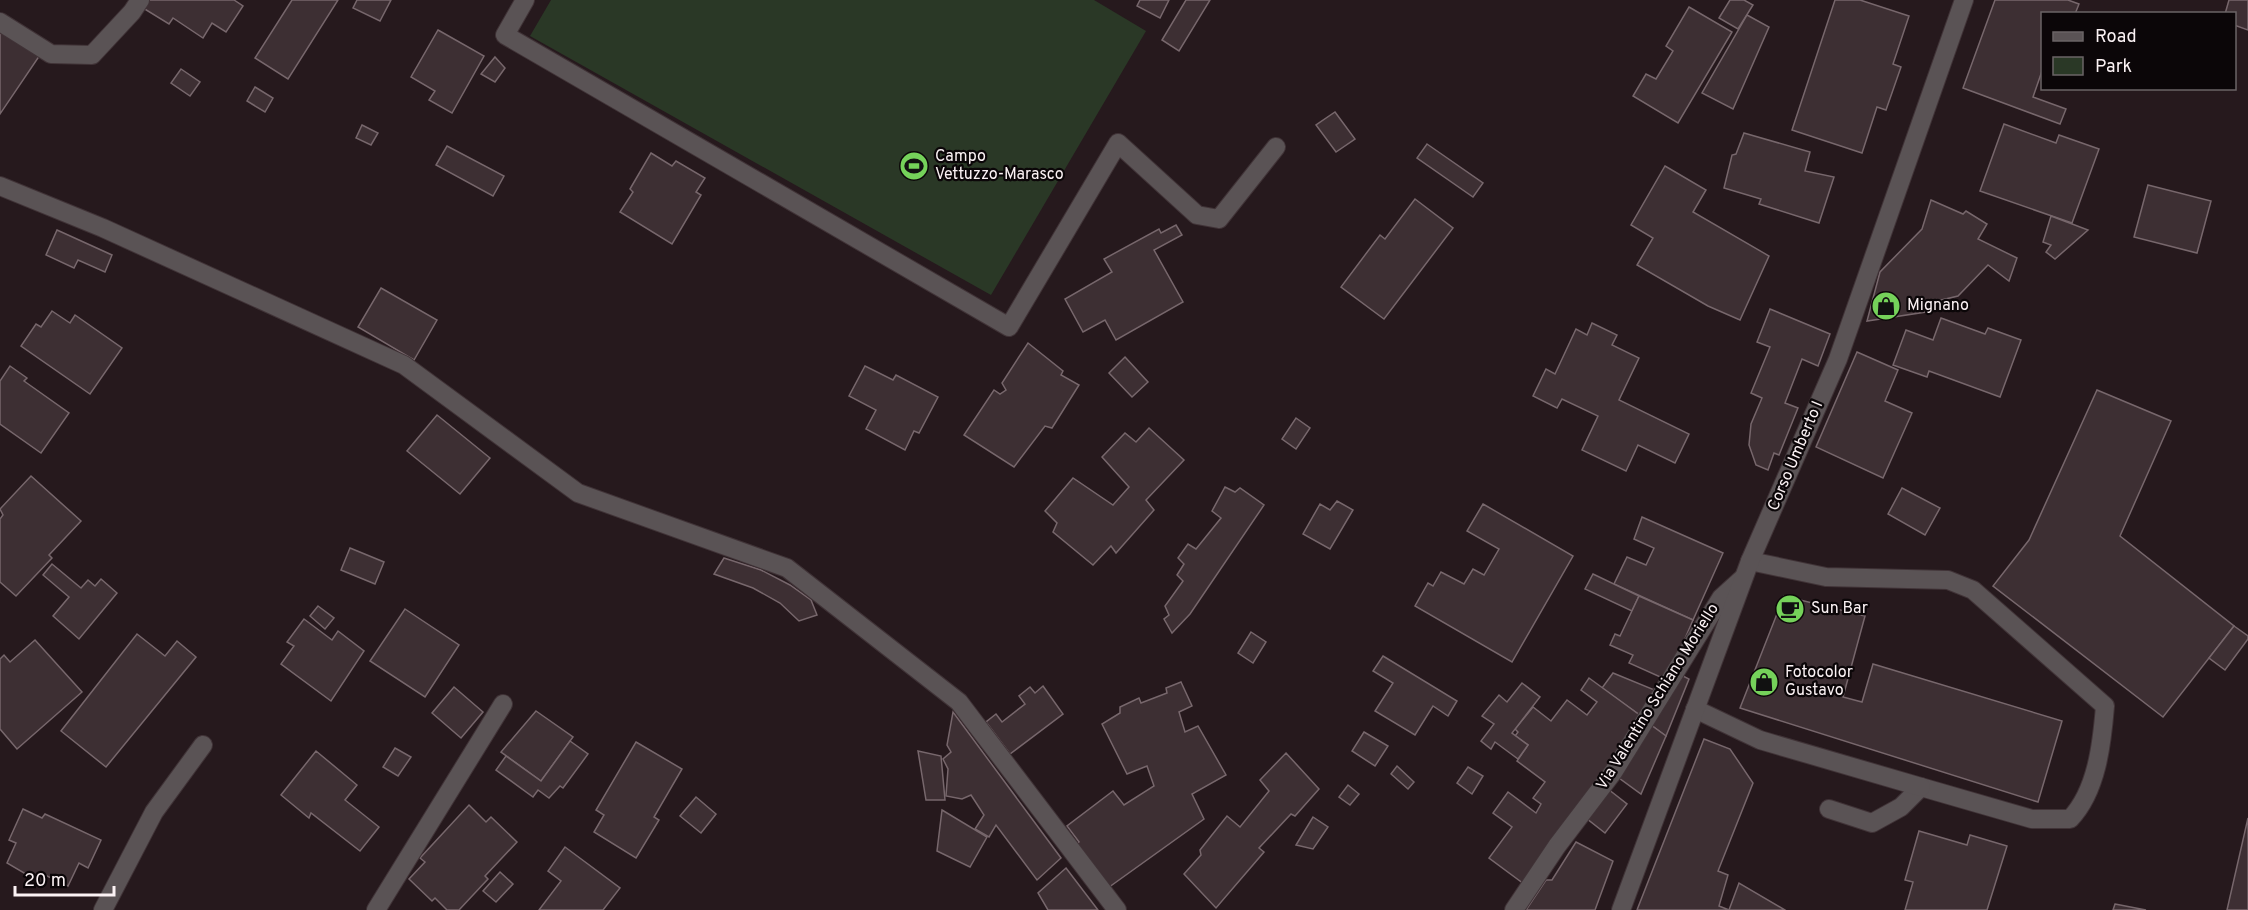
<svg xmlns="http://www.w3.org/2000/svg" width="2248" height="910" viewBox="0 0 2248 910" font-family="Overpass,sans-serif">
<rect width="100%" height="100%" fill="#26191d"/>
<!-- green -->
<path fill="#2a3826" d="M 551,0 L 1094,0 L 1146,31 L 991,295 L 530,36 Z"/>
<!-- building -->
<g fill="#3d2f33" stroke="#77676c" stroke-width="1.5">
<path d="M 149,0 L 234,0 L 243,6 L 226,32 L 212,23 L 203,38 L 173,18 L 169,24 L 143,8 Z"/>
<path d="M 292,0 L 338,0 L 288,79 L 255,58 Z"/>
<path d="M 357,0 L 391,0 L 380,21 L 353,8 Z"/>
<path d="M 1140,0 L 1169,0 L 1160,18 L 1137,6 Z"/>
<path d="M 1186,0 L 1210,0 L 1179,51 L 1162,40 Z"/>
<path d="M 1730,0 L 1744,0 L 1753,5 L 1738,29 L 1719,18 Z"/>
<path d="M 1835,0 L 1860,0 L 1909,16 L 1893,64 L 1901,67 L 1886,110 L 1877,107 L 1862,153 L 1792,130 Z"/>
<path d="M 1995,0 L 2068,0 L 2079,4 L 2075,14 L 2042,14 L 2042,71 L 2033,97 L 2066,109 L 2060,124 L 1963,88 Z"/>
<path d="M 2229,0 L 2248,0 L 2248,30 L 2234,25 L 2234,14 L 2225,14 Z"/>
<path d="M 1689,7 L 1732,32 L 1678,123 L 1633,96 L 1646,74 L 1656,79 L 1673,51 L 1666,46 Z"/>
<path d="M 1747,15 L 1769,27 L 1733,109 L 1702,93 Z"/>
<path d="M 0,29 L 42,52 L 0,114 Z"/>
<path d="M 438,30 L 484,56 L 452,113 L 429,100 L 435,91 L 411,77 Z"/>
<path d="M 495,57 L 505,68 L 495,82 L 481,74 Z"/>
<path d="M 181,69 L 200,82 L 190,96 L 171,83 Z"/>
<path d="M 255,87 L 273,98 L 265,112 L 247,101 Z"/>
<path d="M 1335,112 L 1355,139 L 1336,152 L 1316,125 Z"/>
<path d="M 2004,124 L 2056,143 L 2059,135 L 2099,149 L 2072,223 L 1980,191 Z"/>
<path d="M 362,125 L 378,133 L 371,145 L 356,138 Z"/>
<path d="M 1744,133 L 1810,152 L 1805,171 L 1834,177 L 1819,223 L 1759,204 L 1761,199 L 1724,188 L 1732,155 L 1736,154 Z"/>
<path d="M 1427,144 L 1483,183 L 1473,197 L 1417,158 Z"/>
<path d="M 447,146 L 504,176 L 493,196 L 436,165 Z"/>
<path d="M 651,153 L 672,166 L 676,161 L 705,178 L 696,192 L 701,195 L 672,244 L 620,212 L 633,192 L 630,189 Z"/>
<path d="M 1665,166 L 1706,190 L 1693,212 L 1769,256 L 1740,320 L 1708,306 L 1637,265 L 1653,238 L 1631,225 Z"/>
<path d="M 2148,185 L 2211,201 L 2197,253 L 2134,237 Z"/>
<path d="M 1415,199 L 1453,228 L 1384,319 L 1341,287 L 1380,235 L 1385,239 Z"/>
<path d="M 1931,200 L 1963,214 L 1966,211 L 1987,224 L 1978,239 L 2017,258 L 2009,281 L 1988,265 L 1958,296 L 1929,303 L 1926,312 L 1867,321 L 1880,272 L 1922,229 Z"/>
<path d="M 2051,216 L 2088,230 L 2055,259 L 2046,252 L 2051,245 L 2043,242 Z"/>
<path d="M 1176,225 L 1182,235 L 1154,250 L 1183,302 L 1116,340 L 1105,320 L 1083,332 L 1065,299 L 1112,272 L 1104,259 L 1159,229 L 1161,233 Z"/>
<path d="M 57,230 L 112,255 L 105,272 L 78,260 L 74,268 L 46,255 Z"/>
<path d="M 381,288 L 437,320 L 414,360 L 358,327 Z"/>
<path d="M 1770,309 L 1830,334 L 1818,366 L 1802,359 L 1785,403 L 1798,408 L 1779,455 L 1774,453 L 1768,470 L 1756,465 L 1749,445 L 1751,424 L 1762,398 L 1751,393 L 1770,347 L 1757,342 Z"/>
<path d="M 52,311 L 70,323 L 75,315 L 122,348 L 90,394 L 21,346 L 36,324 L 41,327 Z"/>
<path d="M 1941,318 L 1985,334 L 1988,328 L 2021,340 L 2000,397 L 1929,371 L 1927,377 L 1893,365 L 1906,330 L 1933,340 Z"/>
<path d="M 1592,323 L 1617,335 L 1612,345 L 1639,358 L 1619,400 L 1689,434 L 1675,463 L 1638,445 L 1626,471 L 1582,450 L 1598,416 L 1562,399 L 1557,408 L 1533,396 L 1546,369 L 1555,374 L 1576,329 L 1587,335 Z"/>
<path d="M 1028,343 L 1063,371 L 1061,375 L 1079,385 L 1052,428 L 1045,426 L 1014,467 L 964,435 L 994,390 L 1000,394 L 1006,390 L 1002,383 Z"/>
<path d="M 1857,352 L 1898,370 L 1885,401 L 1912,413 L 1883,478 L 1816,447 Z"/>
<path d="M 1125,357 L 1148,382 L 1132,397 L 1109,373 Z"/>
<path d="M 10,366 L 27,378 L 24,381 L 69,413 L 41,453 L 0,424 L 0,381 Z"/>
<path d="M 865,366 L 893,380 L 896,375 L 938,397 L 919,433 L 914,431 L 905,450 L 866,429 L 876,410 L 849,396 Z"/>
<path d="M 2097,390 L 2171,421 L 2120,536 L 2234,626 L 2163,717 L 1993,586 L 2029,540 Z"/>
<path d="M 437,415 L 490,458 L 460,494 L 407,451 Z"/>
<path d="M 1296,418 L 1310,428 L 1296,449 L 1282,439 Z"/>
<path d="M 1149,428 L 1184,460 L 1146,500 L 1154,510 L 1116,553 L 1111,546 L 1093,565 L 1053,532 L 1057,523 L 1045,511 L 1073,478 L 1113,505 L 1129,487 L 1102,457 L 1125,433 L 1136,442 Z"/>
<path d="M 31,476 L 81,521 L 49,555 L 52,558 L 16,596 L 0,582 L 0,519 L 3,515 L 0,509 Z"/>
<path d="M 1225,487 L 1235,492 L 1240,488 L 1264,505 L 1190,614 L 1172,633 L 1164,619 L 1169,615 L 1165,606 L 1183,581 L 1177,575 L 1184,564 L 1178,558 L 1188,544 L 1196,549 L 1221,518 L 1212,511 Z"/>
<path d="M 1902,488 L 1940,508 L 1925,535 L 1888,514 Z"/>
<path d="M 1337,501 L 1353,510 L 1330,549 L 1303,534 L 1320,504 L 1330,510 Z"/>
<path d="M 1483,504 L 1573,556 L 1512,662 L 1415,606 L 1428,583 L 1433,586 L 1441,572 L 1464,584 L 1473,569 L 1484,575 L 1499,549 L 1467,531 Z"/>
<path d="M 1642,517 L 1723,553 L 1693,620 L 1614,584 L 1627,557 L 1646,565 L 1654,548 L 1634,539 Z"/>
<path d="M 350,548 L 384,562 L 375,584 L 341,570 Z"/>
<path d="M 724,558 L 761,570 L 790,585 L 811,600 L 817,615 L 799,621 L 780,603 L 753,588 L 714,574 Z"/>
<path d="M 52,564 L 81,588 L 88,580 L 95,586 L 101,579 L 117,593 L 79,639 L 53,616 L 69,597 L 43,575 Z"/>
<path d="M 1593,574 L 1639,596 L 1632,611 L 1585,589 Z"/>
<path d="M 1639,596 L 1693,620 L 1667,680 L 1629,663 L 1633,655 L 1610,645 L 1615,634 L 1620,636 Z"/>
<path d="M 1784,596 L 1865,616 L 1843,697 L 1862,702 L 1873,664 L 2062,721 L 2038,802 L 1740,708 Z"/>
<path d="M 318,606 L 334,618 L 325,629 L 310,616 Z"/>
<path d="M 405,609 L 459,645 L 425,697 L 370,661 Z"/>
<path d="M 304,619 L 332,640 L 338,631 L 364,651 L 331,701 L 281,664 L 294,646 L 287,642 Z"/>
<path d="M 2234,626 L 2248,636 L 2248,639 L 2225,670 L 2209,658 Z"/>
<path d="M 1251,632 L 1266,642 L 1253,663 L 1238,653 Z"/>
<path d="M 137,634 L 165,656 L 177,641 L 196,657 L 106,767 L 61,731 Z"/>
<path d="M 35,640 L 82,692 L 17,749 L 0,729 L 0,659 L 4,655 L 10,662 Z"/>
<path d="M 1383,656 L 1457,701 L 1448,716 L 1433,706 L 1415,735 L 1375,711 L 1393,683 L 1373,671 Z"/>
<path d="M 1613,673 L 1657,691 L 1641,716 L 1602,688 Z"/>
<path d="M 1681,675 L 1689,679 L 1666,736 L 1651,725 Z"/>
<path d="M 1589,678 L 1641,716 L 1609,769 L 1524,884 L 1489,858 L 1512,827 L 1493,813 L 1508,792 L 1536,813 L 1541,804 L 1533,798 L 1545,782 L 1517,761 L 1528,745 L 1515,736 L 1518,732 L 1515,729 L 1533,707 L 1551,721 L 1567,700 L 1587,715 L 1597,702 L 1581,690 Z"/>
<path d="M 1181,682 L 1192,706 L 1179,712 L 1185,732 L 1198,726 L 1226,775 L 1192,794 L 1204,819 L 1105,890 L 1073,847 L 1079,842 L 1067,826 L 1113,791 L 1124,805 L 1154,786 L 1147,766 L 1127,774 L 1102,724 L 1120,713 L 1120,707 L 1139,698 L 1141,703 L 1167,693 L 1166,688 Z"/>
<path d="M 1522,683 L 1540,697 L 1512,733 L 1528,745 L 1518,759 L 1495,742 L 1491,749 L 1481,741 L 1494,724 L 1482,716 L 1499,695 L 1507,702 Z"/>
<path d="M 1043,686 L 1063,714 L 1010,754 L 986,722 L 996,714 L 1002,722 L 1025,704 L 1019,696 L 1030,687 L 1035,693 Z"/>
<path d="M 454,687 L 483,712 L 461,738 L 432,713 Z"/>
<path d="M 536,711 L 573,737 L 541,781 L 501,752 Z"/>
<path d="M 953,712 L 1061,858 L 1037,880 L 996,825 L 989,837 L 975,829 L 984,815 L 971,795 L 962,799 L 946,796 L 948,769 L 943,759 L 951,752 L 947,745 Z"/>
<path d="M 1651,725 L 1666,736 L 1641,794 L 1619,778 Z"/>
<path d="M 1364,732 L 1388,746 L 1375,766 L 1352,751 Z"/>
<path d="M 1704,739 L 1730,749 L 1753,783 L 1718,871 L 1728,875 L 1719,906 L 1729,910 L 1739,883 L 1785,910 L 1637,910 Z"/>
<path d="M 570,741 L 588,754 L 563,788 L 560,786 L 549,798 L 538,790 L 533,797 L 496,770 L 506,756 L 541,781 Z"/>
<path d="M 636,742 L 682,769 L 654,817 L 659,820 L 636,858 L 594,832 L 604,815 L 596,810 Z"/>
<path d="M 395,748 L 411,757 L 398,776 L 383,767 Z"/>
<path d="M 316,751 L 357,785 L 345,800 L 379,827 L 360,851 L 311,813 L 309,818 L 281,795 Z"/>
<path d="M 918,751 L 941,756 L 945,800 L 926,800 Z"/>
<path d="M 1286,753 L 1319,789 L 1295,816 L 1291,814 L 1259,848 L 1264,852 L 1216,908 L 1184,874 L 1201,855 L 1200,850 L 1227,816 L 1240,827 L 1269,791 L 1260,780 Z"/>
<path d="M 1397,766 L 1414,782 L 1408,789 L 1391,774 Z"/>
<path d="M 1468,767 L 1483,776 L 1472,794 L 1457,783 Z"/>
<path d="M 1348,785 L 1359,794 L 1350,805 L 1339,797 Z"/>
<path d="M 1608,789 L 1627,804 L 1605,833 L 1586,818 Z"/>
<path d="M 696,797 L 716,814 L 701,833 L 680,816 Z"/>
<path d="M 469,805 L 486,822 L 491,817 L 517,842 L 485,876 L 488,879 L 459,910 L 447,910 L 435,898 L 432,901 L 409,879 L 425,862 L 420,858 Z"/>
<path d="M 23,809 L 42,818 L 45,814 L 101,840 L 88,868 L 79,863 L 68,886 L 45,875 L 41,883 L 7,863 L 16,843 L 9,840 Z"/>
<path d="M 942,810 L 987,837 L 970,867 L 937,851 Z"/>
<path d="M 1313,817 L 1328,827 L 1313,849 L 1296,845 Z"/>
<path d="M 2248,818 L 2248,910 L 2227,910 Z"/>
<path d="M 1919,831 L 1967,845 L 1970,835 L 2007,846 L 1987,910 L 1905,910 L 1913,882 L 1905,880 Z"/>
<path d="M 1576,842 L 1613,861 L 1595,910 L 1526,910 L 1546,880 L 1552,880 Z"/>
<path d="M 565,847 L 620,888 L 603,910 L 539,910 L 561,881 L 548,871 Z"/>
<path d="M 1066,868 L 1098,910 L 1048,910 L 1038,893 Z"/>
<path d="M 500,872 L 513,884 L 496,902 L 483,891 Z"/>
<path d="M 2115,904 L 2146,910 L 2113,910 Z"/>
</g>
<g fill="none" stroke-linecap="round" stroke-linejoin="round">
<!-- minor casing -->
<g stroke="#403337" stroke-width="20">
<g id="minor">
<path d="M 525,0 L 505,35 L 1009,327 L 1118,143 L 1197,215 L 1219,219 L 1276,147"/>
<path d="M 0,22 L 51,54 L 92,55 L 132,12 L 140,0"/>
<path d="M 0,186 L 103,228 L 404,365 L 578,493 L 787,568 L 959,702 L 1117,910"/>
<path d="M 1750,561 L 1826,577 L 1948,580 L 1973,590 L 2105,706 C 2102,743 2097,791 2070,819 L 2032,819 L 1921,787 L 1901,807 L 1872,823 L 1829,809"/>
<path d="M 1695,709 L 1760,740 L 1921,787"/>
<path d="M 103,910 L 154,812 L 203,745"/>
<path d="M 376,910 L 503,704"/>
<path d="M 1514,910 L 1557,846 L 1614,771 L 1721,598 L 1742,579"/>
<path d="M 1621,910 L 1750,561 L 1838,359 L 1964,0"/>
</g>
</g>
<!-- minor -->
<use href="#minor" stroke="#5a5355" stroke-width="18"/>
</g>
<!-- icons -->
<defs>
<g id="stadium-disc" transform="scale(1.5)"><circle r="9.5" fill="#75d25a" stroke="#0b0608"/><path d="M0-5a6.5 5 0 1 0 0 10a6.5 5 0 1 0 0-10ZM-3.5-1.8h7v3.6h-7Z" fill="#111"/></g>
<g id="shop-disc" transform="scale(1.5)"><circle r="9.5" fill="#75d25a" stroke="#0b0608"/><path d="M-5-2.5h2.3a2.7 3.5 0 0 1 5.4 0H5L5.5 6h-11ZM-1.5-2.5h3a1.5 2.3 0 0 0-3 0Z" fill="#111"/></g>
<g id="cafe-disc" transform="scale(1.5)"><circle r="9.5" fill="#75d25a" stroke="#0b0608"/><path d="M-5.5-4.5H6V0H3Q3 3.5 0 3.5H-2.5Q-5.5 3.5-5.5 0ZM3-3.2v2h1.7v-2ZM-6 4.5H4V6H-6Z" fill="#111"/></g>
</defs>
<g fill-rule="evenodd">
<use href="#stadium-disc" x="914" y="166"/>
<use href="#shop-disc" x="1886" y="306"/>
<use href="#cafe-disc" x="1790" y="609"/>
<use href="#shop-disc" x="1764" y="682"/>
</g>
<g text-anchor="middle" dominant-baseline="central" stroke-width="4.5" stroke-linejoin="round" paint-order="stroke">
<!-- poi labels -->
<g font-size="16" fill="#fbf2f4" stroke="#0b0608" text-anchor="start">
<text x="935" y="157">Campo<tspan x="935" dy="18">Vettuzzo-Marasco</tspan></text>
<text x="1907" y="306">Mignano</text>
<text x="1811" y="609">Sun Bar</text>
<text x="1785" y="673">Fotocolor<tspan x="1785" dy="18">Gustavo</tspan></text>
</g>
<!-- street labels -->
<g font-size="16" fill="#fbf2f4" stroke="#0b0608">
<text transform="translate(1796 456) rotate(-67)">Corso Umberto I</text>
<text transform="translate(1658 697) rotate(-58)">Via Valentino Schiano Moriello</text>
</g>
</g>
<!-- legend -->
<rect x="2041" y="12" width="195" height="78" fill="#0b0608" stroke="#6b6466" stroke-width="1.5"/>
<rect x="2053" y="32" width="30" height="9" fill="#5a5355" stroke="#6b6466" stroke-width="1.5"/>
<text x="2095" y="42" font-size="18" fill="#fbf2f4">Road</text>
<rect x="2053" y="57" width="30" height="18" fill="#2a3826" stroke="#6b6466" stroke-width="1.5"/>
<text x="2095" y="72" font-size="18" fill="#fbf2f4">Park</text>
<!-- scale -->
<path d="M15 886v9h99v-9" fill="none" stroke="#fbf2f4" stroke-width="3"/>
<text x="24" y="886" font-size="18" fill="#fbf2f4" stroke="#0b0608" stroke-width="4.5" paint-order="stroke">20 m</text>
</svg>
